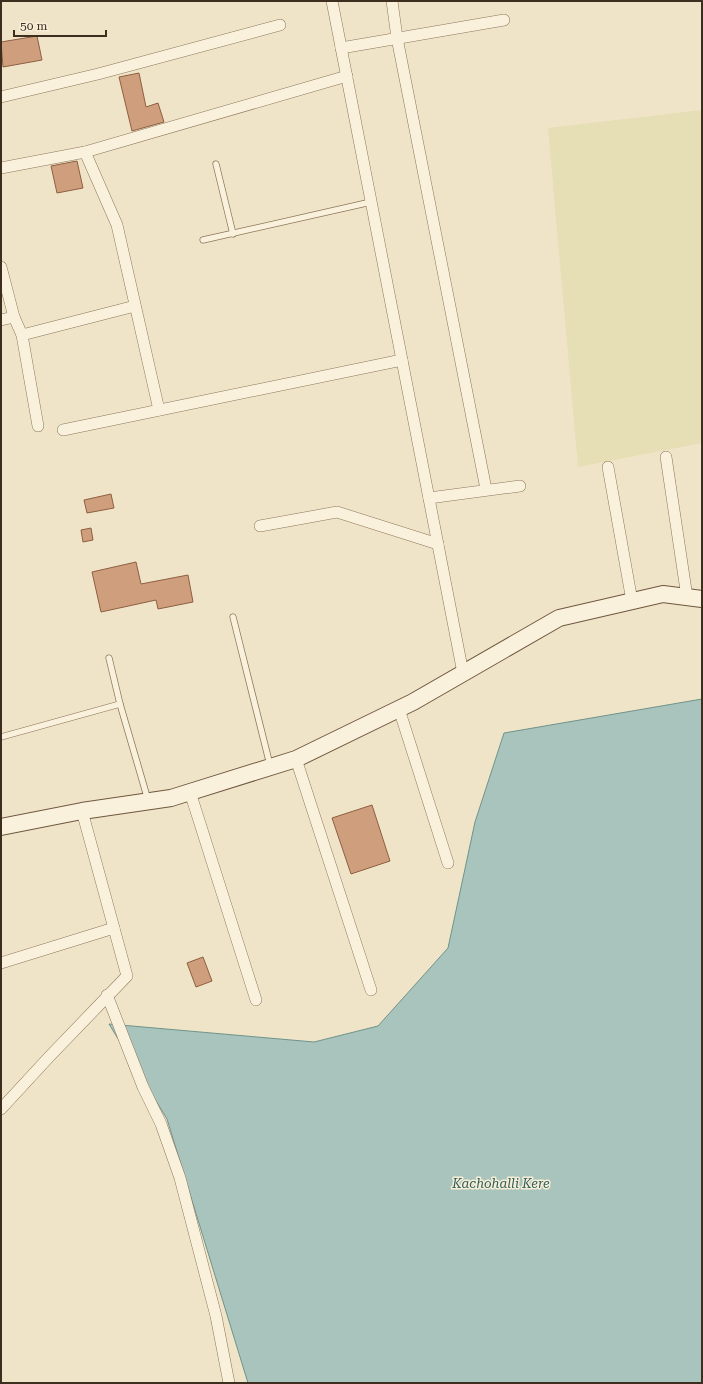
<svg xmlns="http://www.w3.org/2000/svg" width="703" height="1384" viewBox="0 0 703 1384" font-family="'Roboto Serif',serif">
<rect width="100%" height="100%" fill="#f0e4c8"/>
<!-- farmland -->
<path fill="#e6deb5" d="M 702,110 L 702,443 L 578,467 L 548,128 Z"/>
<!-- water -->
<path fill="#a9c4bc" stroke="#6f938a" d="M 702,699 L 702,1383 L 248,1383 L 167,1119 L 109,1024 L 314,1042 L 378,1026 L 448,948 L 475,822 L 504,733 Z"/>
<!-- building -->
<g fill="#cf9f7d" stroke="#8d5f41">
<path d="M 37,36 L 42,60 L 3,67 L 1,42 Z"/>
<path d="M 139,73 L 146,107 L 158,103 L 164,122 L 132,131 L 119,77 Z"/>
<path d="M 77,161 L 83,188 L 57,193 L 51,166 Z"/>
<path d="M 111,494 L 114,508 L 87,513 L 84,500 Z"/>
<path d="M 91,528 L 93,540 L 83,542 L 81,530 Z"/>
<path d="M 136,562 L 141,584 L 188,575 L 193,602 L 158,609 L 156,600 L 101,612 L 92,572 Z"/>
<path d="M 372,805 L 390,861 L 351,874 L 332,818 Z"/>
<path d="M 203,957 L 212,981 L 196,987 L 187,963 Z"/>
</g>
<g fill="none" stroke-linecap="round" stroke-linejoin="round">
<!-- lane casing -->
<g stroke="#8d765c" stroke-width="7">
<g id="lane">
<path d="M 216,164 L 233,234"/>
<path d="M 203,240 L 371,202"/>
<path d="M 233,617 L 270,765"/>
<path d="M 120,704 L 148,800"/>
<path d="M 1,737 L 120,704 L 109,658"/>
</g>
</g>
<!-- street casing -->
<g stroke="#8d765c" stroke-width="12">
<g id="street">
<path d="M 332,1 L 463,673"/>
<path d="M 392,1 L 397,38 L 486,489"/>
<path d="M 341,48 L 504,20"/>
<path d="M 1,97 L 98,74 L 280,25"/>
<path d="M 85,152 L 117,225 L 159,410"/>
<path d="M 1,168 L 85,152 L 347,76"/>
<path d="M 1,267 L 14,317 L 22,335 L 38,426"/>
<path d="M 1,320 L 14,317"/>
<path d="M 22,335 L 135,306"/>
<path d="M 63,430 L 402,360"/>
<path d="M 666,457 L 687,597"/>
<path d="M 608,467 L 632,601"/>
<path d="M 429,498 L 520,486"/>
<path d="M 260,526 L 337,512 L 438,544"/>
<path d="M 399,709 L 448,863"/>
<path d="M 296,759 L 371,990"/>
<path d="M 190,792 L 256,1000"/>
<path d="M 1,963 L 114,928"/>
<path d="M 107,995 L 143,1087 L 161,1124 L 180,1178 L 216,1316 L 229,1383"/>
<path d="M 1,1109 L 49,1057 L 127,976 L 82,811"/>
</g>
</g>
<!-- secondary casing -->
<g stroke="#6f573f" stroke-width="18">
<path id="secondary" d="M 1,827 L 82,811 L 171,798 L 296,759 L 413,702 L 559,618 L 663,594 L 702,599"/>
</g>
<!-- lane -->
<use href="#lane" stroke="#faf1dc" stroke-width="5.5"/>
<!-- street -->
<use href="#street" stroke="#faf1dc" stroke-width="11"/>
<!-- secondary -->
<use href="#secondary" stroke="#faf1dc" stroke-width="16"/>
</g>
<g text-anchor="middle" dominant-baseline="central" stroke-width="3" stroke-linejoin="round" paint-order="stroke">
<!-- water labels -->
<g font-size="13" font-style="italic" fill="#2f5d5a" stroke="#f7eed8">
<text x="501" y="1183">Kachohalli Kere</text>
</g>
</g>
<!-- border -->
<rect width="703" height="1384" fill="none" stroke="#3d2e20" stroke-width="4"/>
<!-- scale -->
<path d="M14 30v6h92v-6" fill="none" stroke="#3d2e20" stroke-width="2"/>
<text x="20" y="30" font-size="12" fill="#3d2e20" stroke="#f7eed8" stroke-width="3" paint-order="stroke">50 m</text>
</svg>
